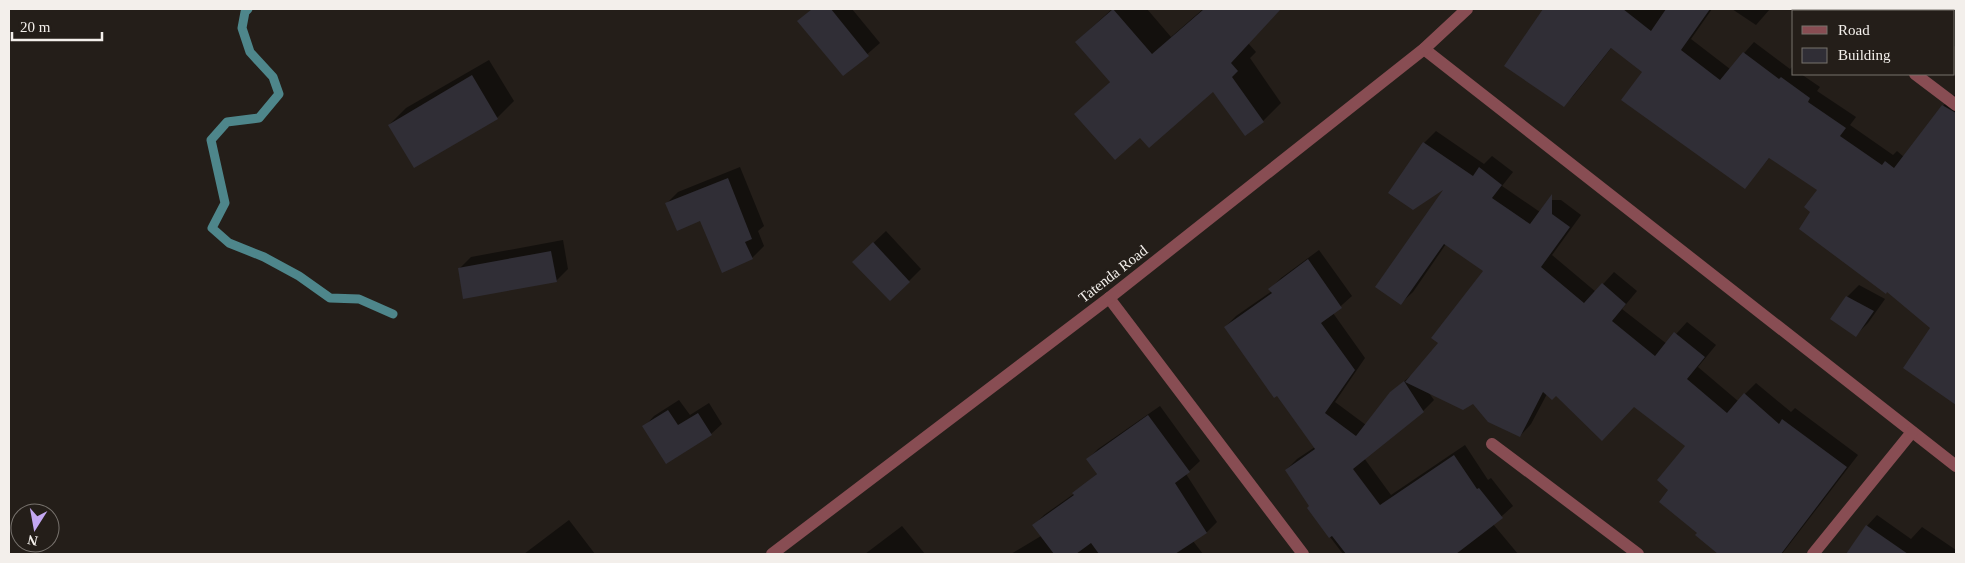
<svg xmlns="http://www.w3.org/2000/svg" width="1965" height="563" viewBox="0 0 1965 563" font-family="'Times New Roman',serif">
<rect width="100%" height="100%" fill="#241e19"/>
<!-- shadow -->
<g fill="#0007">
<path d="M 812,9 L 852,9 L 880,43 L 843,75 L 799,21 Z"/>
<path d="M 1112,9 L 1147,9 L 1171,37 L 1203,9 L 1281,9 L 1248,43 L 1256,52 L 1250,58 L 1281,103 L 1263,121 L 1213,91 L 1140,136 L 1076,114 L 1111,81 L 1076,42 Z"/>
<path d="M 1545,9 L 1712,9 L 1691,39 L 1730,69 L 1754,42 L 1790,69 L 1792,67 L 1794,68 L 1794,74 L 1801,74 L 1820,87 L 1817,91 L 1856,117 L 1850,125 L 1893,155 L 1897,151 L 1904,157 L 1943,106 L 1954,95 L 1956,96 L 1956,404 L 1904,367 L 1932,328 L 1812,212 L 1819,190 L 1770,157 L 1745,187 L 1644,72 L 1612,47 L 1574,95 L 1563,106 L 1505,66 Z"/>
<path d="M 1732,9 L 1770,9 L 1756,25 Z"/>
<path d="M 1911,9 L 1956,9 L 1956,47 L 1954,46 L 1954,11 L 1913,11 Z"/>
<path d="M 489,60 L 514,101 L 497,118 L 389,125 L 406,108 Z"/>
<path d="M 1436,131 L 1484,164 L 1492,156 L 1513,172 L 1502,186 L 1540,212 L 1552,200 L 1561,200 L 1581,215 L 1552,255 L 1596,292 L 1614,272 L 1637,291 L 1622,309 L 1667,344 L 1687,322 L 1716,345 L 1698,367 L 1738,401 L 1756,383 L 1791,412 L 1795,408 L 1858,455 L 1782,554 L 1720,554 L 1697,535 L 1699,533 L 1670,490 L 1687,446 L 1634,406 L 1547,394 L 1531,424 L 1520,436 L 1473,402 L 1429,393 L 1434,400 L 1423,411 L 1364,458 L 1391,495 L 1465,445 L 1488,480 L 1491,478 L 1513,506 L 1493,524 L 1518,554 L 1343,554 L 1308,508 L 1311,505 L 1286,470 L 1297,459 L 1315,447 L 1278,394 L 1225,327 L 1236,316 L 1272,291 L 1270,289 L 1281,278 L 1319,250 L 1352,296 L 1333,313 L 1365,358 L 1335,402 L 1366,425 L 1391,393 L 1415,372 L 1440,343 L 1485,271 L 1446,244 L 1413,292 L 1401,303 L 1447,186 L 1390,193 L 1424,143 Z"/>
<path d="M 740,167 L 764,226 L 758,231 L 764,246 L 752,258 L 701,220 L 666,204 L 678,192 Z"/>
<path d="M 886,231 L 921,269 L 890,300 L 866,250 Z"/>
<path d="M 563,240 L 568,269 L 556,281 L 459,269 L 471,257 Z"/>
<path d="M 1859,285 L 1885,299 L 1868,323 L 1856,335 L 1847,297 Z"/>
<path d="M 679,400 L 690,415 L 709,403 L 722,424 L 711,434 L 644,427 L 654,416 Z"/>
<path d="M 1160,406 L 1200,461 L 1186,474 L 1217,522 L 1207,532 L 1193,541 L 1203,554 L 1011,554 L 1041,536 L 1034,525 L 1044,515 L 1075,493 L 1098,473 L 1088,459 L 1098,449 Z"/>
<path d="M 1877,515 L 1911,539 L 1922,527 L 1956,550 L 1956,554 L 1847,554 L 1867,526 Z"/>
<path d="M 569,520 L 595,554 L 523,554 L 524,554 Z"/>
<path d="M 902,526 L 925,554 L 865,554 Z"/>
</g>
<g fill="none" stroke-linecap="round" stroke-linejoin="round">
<!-- stream -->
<path stroke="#4e868b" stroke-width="9" d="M 248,9 L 245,12 L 242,28 L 250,52 L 273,77 L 279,94 L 259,118 L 227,122 L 211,140 L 225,203 L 212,228 L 229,243 L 264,257 L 299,276 L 330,298 L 359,299 L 393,314"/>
</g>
<!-- building -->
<g fill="#302e36">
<path d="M 812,9 L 831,9 L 869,56 L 843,76 L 797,21 Z"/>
<path d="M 1113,9 L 1152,54 L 1204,9 L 1281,9 L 1231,63 L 1238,71 L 1232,77 L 1264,122 L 1245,136 L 1213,92 L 1149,148 L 1140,138 L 1115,160 L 1074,114 L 1110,82 L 1075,42 Z"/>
<path d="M 1543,9 L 1623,9 L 1651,31 L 1666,9 L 1710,9 L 1681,50 L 1720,80 L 1743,52 L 1779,79 L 1781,77 L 1810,98 L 1808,102 L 1846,128 L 1840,136 L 1882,165 L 1885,161 L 1894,168 L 1942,105 L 1956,113 L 1956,405 L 1903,368 L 1930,328 L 1887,292 L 1886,294 L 1799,229 L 1810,212 L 1804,207 L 1817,190 L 1769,158 L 1745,189 L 1621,100 L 1642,72 L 1611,48 L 1564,107 L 1504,66 Z"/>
<path d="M 472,75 L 498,119 L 414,168 L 388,125 Z"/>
<path d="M 1423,142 L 1473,176 L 1479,167 L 1502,185 L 1492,198 L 1530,224 L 1552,194 L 1552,214 L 1570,227 L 1541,267 L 1584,303 L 1602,283 L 1626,304 L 1612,321 L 1655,356 L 1674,332 L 1705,357 L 1687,379 L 1727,413 L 1744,393 L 1779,424 L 1782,419 L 1847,467 L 1781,554 L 1718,554 L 1695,535 L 1697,533 L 1659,502 L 1668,490 L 1657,480 L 1685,446 L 1634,407 L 1602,441 L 1556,396 L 1552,400 L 1543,392 L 1520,437 L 1488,422 L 1473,404 L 1463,410 L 1405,382 L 1438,343 L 1431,338 L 1483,271 L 1444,244 L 1401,305 L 1375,287 L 1443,190 L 1413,210 L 1388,193 Z"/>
<path d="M 728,178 L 752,239 L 745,242 L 753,259 L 722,273 L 700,221 L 677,231 L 665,203 Z"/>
<path d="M 873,242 L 910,282 L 890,301 L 852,262 Z"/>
<path d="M 551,251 L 557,282 L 463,299 L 458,268 Z"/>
<path d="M 1308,259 L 1342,308 L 1321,323 L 1355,370 L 1325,413 L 1356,436 L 1390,392 L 1404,381 L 1424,412 L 1353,469 L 1380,505 L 1454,455 L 1477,489 L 1479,488 L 1503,518 L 1456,554 L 1346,554 L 1332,536 L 1329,538 L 1307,508 L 1309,506 L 1285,470 L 1315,449 L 1277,396 L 1274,398 L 1224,327 L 1272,293 L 1268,289 Z"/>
<path d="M 1846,296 L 1874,311 L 1856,337 L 1830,319 Z"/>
<path d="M 668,410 L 678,425 L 698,413 L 712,435 L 666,464 L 642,426 Z"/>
<path d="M 1148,415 L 1190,472 L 1175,483 L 1207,533 L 1175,554 L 1099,554 L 1091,543 L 1076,554 L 1054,554 L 1032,525 L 1074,495 L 1072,493 L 1097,474 L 1086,459 Z"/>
<path d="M 1866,525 L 1908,554 L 1846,554 Z"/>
</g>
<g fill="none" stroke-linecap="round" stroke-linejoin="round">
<!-- minor -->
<g stroke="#884d53" stroke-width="12">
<path d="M 1866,11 L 1868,9"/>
<path d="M 1424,49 L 1956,466"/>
<path d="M 1915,74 L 1956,105"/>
<path d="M 1109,298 L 1303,554"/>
<path d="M 1492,444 L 1638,554"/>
<path d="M 1813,554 L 1912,432"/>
</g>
<!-- tertiary -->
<path stroke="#884d53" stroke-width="12" d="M 772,554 L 1109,298 L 1424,49 L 1467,9"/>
</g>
<g text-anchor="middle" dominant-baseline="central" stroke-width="4.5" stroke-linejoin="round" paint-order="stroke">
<!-- street labels -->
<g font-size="15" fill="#f3efeb" stroke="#241e19">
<text transform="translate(1113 274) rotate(-38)">Tatenda Road</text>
</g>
</g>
<!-- border -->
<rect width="1965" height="563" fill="none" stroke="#f3efeb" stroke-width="20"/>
<!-- legend -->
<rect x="1792" y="10" width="162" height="65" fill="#241e19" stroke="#77726d"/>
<rect x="1802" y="26" width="25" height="8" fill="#884d53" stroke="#77726d"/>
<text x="1838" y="35" font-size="15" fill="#f3efeb">Road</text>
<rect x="1802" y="48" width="25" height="15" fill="#302e36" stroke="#77726d"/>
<text x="1838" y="60" font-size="15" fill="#f3efeb">Building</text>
<!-- north arrow -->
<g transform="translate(35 528) rotate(191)"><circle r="24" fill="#241e19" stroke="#77726d"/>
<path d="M0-4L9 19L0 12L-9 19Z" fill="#c3a7f2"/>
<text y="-8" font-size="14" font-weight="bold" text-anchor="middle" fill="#f3efeb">N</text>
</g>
<!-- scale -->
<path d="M12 32v8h90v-8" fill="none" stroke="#f3efeb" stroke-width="2.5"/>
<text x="20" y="32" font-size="15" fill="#f3efeb" stroke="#241e19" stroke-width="4" paint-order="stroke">20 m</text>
</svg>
